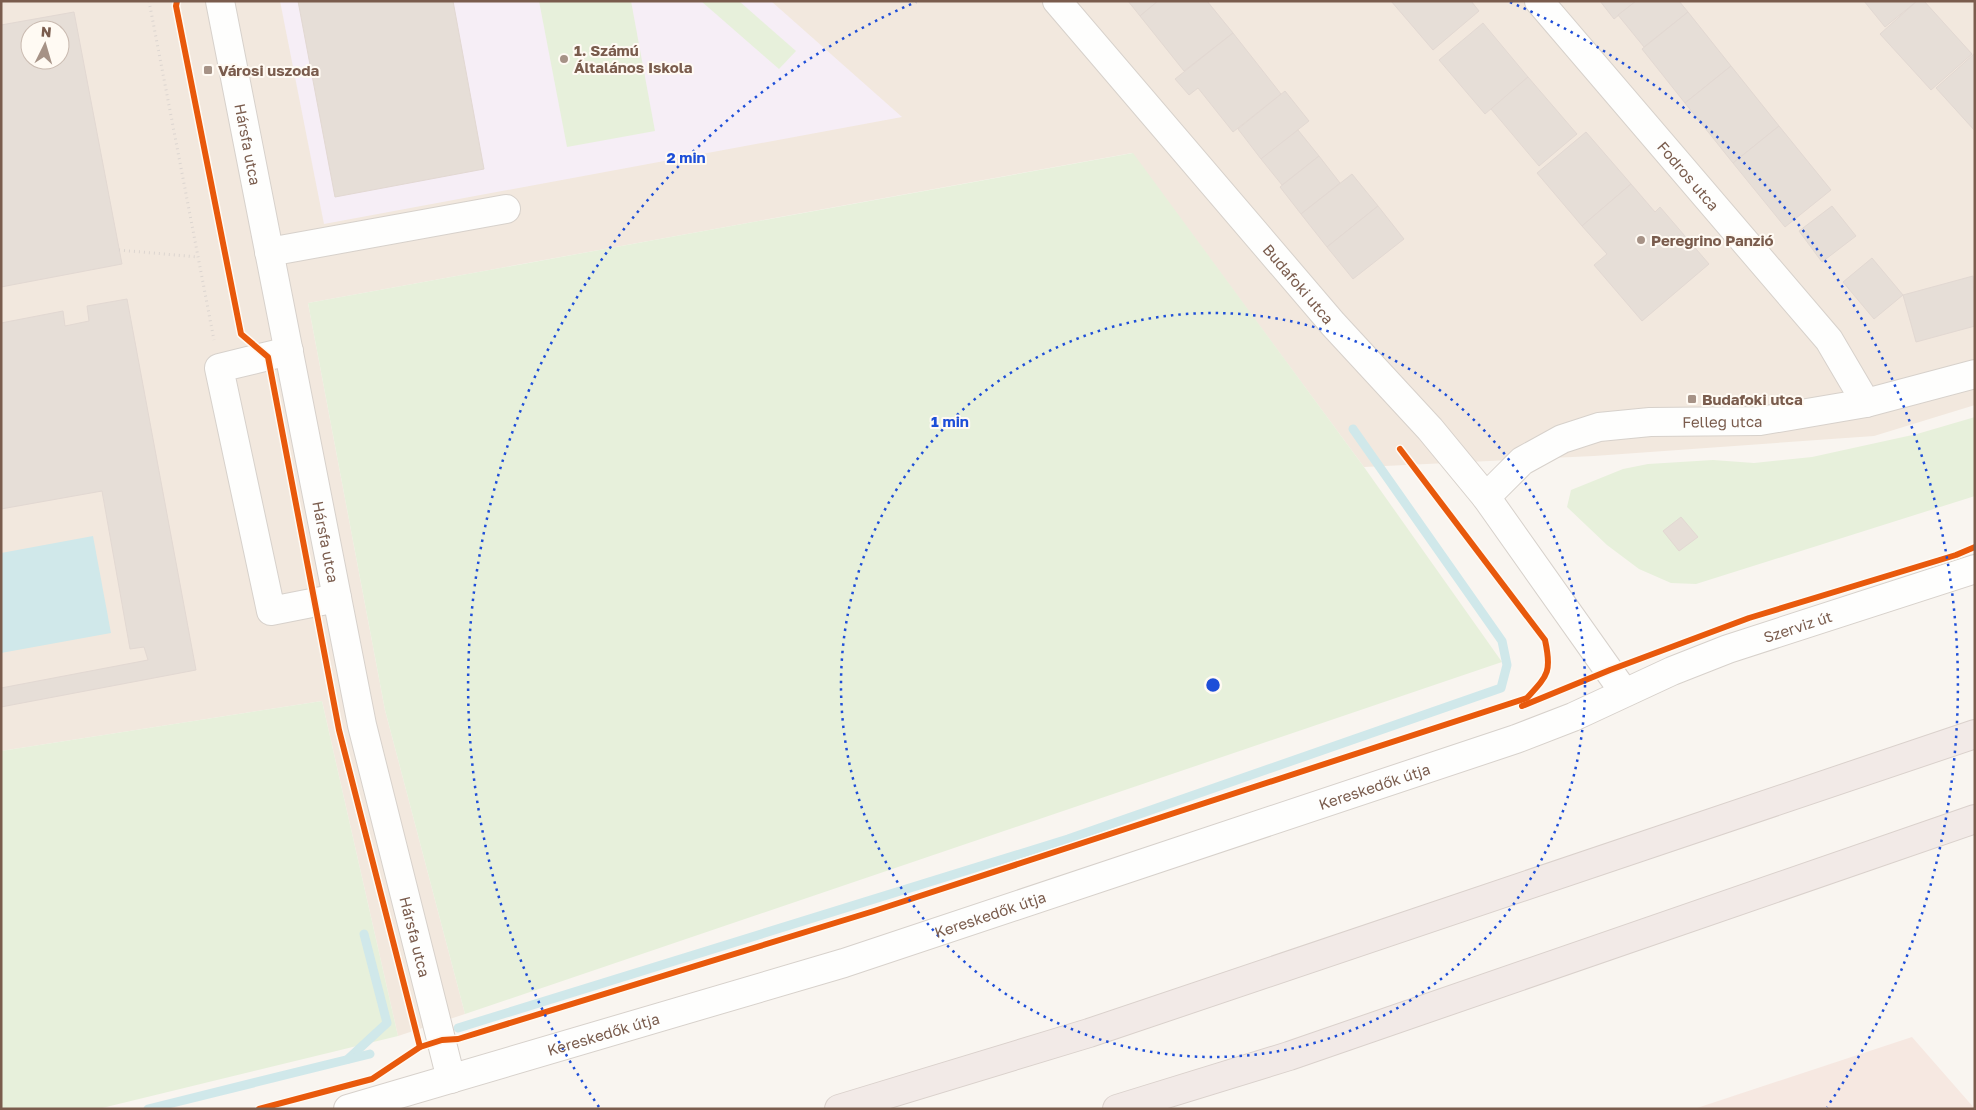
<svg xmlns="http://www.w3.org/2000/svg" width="1976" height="1110" viewBox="0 0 1976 1110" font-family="'Golos Text',sans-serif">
<rect width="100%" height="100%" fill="#f9f5f0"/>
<!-- residential -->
<path fill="#f2e8de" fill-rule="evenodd" d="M 1,1 L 1975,1 L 1975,405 L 1874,436 L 1594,456 L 1364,467 L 1132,153 L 308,303 L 385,710 L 465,1014 L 398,1036 L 322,701 L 1,751 ZM 30,30 L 60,30 L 60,60 L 30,60 Z"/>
<!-- commercial -->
<path fill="#f6e8e1" d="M 1912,1037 L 1975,1109 L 1694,1109 Z"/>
<!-- education -->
<path fill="#f6eef6" d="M 280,1 L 771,1 L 902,117 L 324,224 Z"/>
<!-- green -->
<g fill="#e7f0db">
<path d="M 539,1 L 631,1 L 655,131 L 567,147 Z"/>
<path d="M 701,1 L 739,1 L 796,51 L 779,69 Z"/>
<path d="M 1133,153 L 1364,467 L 1502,662 L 465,1014 L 385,710 L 308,303 Z"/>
<path d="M 1975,417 L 1975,496 L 1696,584 L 1671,583 L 1639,569 L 1607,545 L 1567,507 L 1571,490 L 1623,469 L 1648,464 L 1713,460 L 1754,463 L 1812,457 L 1917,434 Z"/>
<path d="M 322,701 L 398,1036 L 98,1109 L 1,1109 L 1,751 Z"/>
</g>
<!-- water -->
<path fill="#d0e8ea" d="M 93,536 L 111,633 L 1,653 L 1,553 Z"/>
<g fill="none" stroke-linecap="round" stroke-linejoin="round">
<!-- stream -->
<g stroke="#d0e8ea" stroke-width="9">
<path d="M 458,1028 L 1068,839 L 1501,688 L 1507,665 L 1502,641 L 1353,429"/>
<path d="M 348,1059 L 387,1023 L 364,934"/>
<path d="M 148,1109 L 370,1054"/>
</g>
</g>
<!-- building -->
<g fill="#e6ded7" stroke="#e2d8d2" fill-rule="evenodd">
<path d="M 298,1 L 453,1 L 484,169 L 335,197 Z"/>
<path d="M 1128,1 L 1158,1 L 1140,16 Z"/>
<path d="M 1158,1 L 1207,1 L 1233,33 L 1184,71 L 1140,16 Z"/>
<path d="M 1391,1 L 1471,1 L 1479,11 L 1433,50 Z"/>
<path d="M 1600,1 L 1636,1 L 1614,19 Z"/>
<path d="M 1636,1 L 1679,1 L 1688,12 L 1644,47 L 1618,15 Z"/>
<path d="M 1864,1 L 1917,1 L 1885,27 Z"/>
<path d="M 1917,1 L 1924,1 L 1972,54 L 1931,90 L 1880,34 Z"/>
<path d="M 74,12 L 122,264 L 1,287 L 1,25 ZM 30,30 L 60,30 L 60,60 L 30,60 Z"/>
<path d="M 1688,12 L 1731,66 L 1685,103 L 1642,49 Z"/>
<path d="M 1483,23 L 1528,77 L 1485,114 L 1439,60 Z"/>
<path d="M 1233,33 L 1281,94 L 1233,132 L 1198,88 L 1189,95 L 1175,79 Z"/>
<path d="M 1975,53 L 1975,131 L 1936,88 Z"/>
<path d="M 1731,66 L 1779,126 L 1733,163 L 1685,103 Z"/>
<path d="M 1528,77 L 1577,134 L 1539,166 L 1491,109 Z"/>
<path d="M 1285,91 L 1309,121 L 1261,159 L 1238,129 Z"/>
<path d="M 1779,126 L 1831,190 L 1785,227 L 1733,163 Z"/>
<path d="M 1298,130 L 1319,156 L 1282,185 L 1261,159 Z"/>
<path d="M 1586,132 L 1631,184 L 1582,226 L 1537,173 Z"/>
<path d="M 1319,156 L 1340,183 L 1301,214 L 1280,187 Z"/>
<path d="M 1352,174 L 1378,206 L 1327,247 L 1301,214 Z"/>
<path d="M 1631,184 L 1655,212 L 1660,207 L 1709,264 L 1642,321 L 1594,265 L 1607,254 L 1582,226 Z"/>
<path d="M 1378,206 L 1404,239 L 1353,279 L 1327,247 Z"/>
<path d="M 1832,206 L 1856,236 L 1822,262 L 1799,231 Z"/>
<path d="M 1872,258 L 1903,295 L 1874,319 L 1843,282 Z"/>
<path d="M 1973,276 L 1975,326 L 1916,342 L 1903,295 Z"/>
<path d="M 127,299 L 196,670 L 1,707 L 1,688 L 148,660 L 144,647 L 130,649 L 102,491 L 1,509 L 1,323 L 63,311 L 65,326 L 89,321 L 87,306 Z"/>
<path d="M 1681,517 L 1698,537 L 1679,551 L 1663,531 Z"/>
</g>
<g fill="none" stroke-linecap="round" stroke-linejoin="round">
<!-- minor casing -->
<g stroke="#d7d1cb" stroke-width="30">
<g id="minor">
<path id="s1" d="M 220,1 L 362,725 L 451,1079"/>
<path id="s2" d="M 1057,1 L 1333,324 L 1430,429 L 1486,497 L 1624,692"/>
<path id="s3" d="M 1539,1 L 1829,340 L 1866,403"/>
<path d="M 269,252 L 506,209"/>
<path d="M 289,351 L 219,368 L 271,611 L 337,598"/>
<path id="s4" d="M 1486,497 L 1522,461 L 1562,439 L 1599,427 L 1650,422 L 1760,421 L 1866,403 L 1975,374"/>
<path id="s5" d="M 348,1109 L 844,963 L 1516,739 L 1573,717 L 1672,671 L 1728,649 L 1975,569"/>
</g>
</g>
<!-- highway casing -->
<g stroke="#dad1cc" stroke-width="30">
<g id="highway">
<path d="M 839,1109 L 1089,1033 L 1975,734"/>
<path d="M 1117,1109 L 1289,1056 L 1975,819"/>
</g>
</g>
<!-- path -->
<g stroke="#dcd5d0" stroke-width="3" stroke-dasharray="1 4" stroke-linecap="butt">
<path d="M 149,1 L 214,340"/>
<path d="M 119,250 L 198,257"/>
</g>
<!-- minor -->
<use href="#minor" stroke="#fefefd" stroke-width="28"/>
<!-- highway -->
<use href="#highway" stroke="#f2eae7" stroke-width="28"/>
<!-- cycleway casing -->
<g stroke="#fffaf3" stroke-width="9">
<g id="cycleway">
<path d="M 177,1 L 176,6 L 241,334 L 268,357 L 339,730 L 420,1047"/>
<path d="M 1522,706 L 1610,670 L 1749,618 L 1956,555 L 1975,547"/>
<path d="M 259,1109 L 372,1079 L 420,1047 L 442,1040 L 458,1039 L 874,911 L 1527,698 C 1548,675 1552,672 1545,640 L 1400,449"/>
</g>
</g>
<!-- cycleway -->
<use href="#cycleway" stroke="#e8590c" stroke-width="6"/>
</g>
<!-- distance rings -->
<g fill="none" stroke="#1d4ed8" stroke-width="2.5" stroke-dasharray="2.5 5">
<circle cx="1213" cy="685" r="372"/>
<path d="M599 1107A745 745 0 0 1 916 2M1510 2A745 745 0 0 1 1827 1107"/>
</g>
<!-- markers -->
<g fill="#a69286" stroke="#fffaf3" stroke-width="2">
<circle cx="564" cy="59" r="5"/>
<rect x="203" y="65" width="10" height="10" rx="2.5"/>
<circle cx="1641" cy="240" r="5"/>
<rect x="1687" y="394" width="10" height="10" rx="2.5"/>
</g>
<g text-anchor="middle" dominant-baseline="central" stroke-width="4" stroke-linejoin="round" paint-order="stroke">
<!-- poi labels -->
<g font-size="15" font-weight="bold" fill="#7a5c4d" stroke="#fffaf3" text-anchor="start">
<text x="574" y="50">1. Számú<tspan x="574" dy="17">Általános Iskola</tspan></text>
<text x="218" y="70">Városi uszoda</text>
<text x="1651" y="240">Peregrino Panzió</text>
<text x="1702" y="399">Budafoki utca</text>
</g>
<!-- street labels -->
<g font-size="15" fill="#7a5c4d" stroke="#fffaf3">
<text stroke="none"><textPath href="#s1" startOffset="146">Hársfa utca</textPath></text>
<text stroke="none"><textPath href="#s3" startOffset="230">Fodros utca</textPath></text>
<text stroke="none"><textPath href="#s2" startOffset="372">Budafoki utca</textPath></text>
<text stroke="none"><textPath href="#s4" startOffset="259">Felleg utca</textPath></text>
<text stroke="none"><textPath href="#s1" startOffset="551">Hársfa utca</textPath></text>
<text stroke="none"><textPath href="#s5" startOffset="1529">Szerviz út</textPath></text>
<text stroke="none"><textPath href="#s5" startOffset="1076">Kereskedők útja</textPath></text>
<text stroke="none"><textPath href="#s5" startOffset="671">Kereskedők útja</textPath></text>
<text stroke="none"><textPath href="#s1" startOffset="956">Hársfa utca</textPath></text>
<text stroke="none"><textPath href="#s5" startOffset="266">Kereskedők útja</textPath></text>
</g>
</g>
<circle cx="1213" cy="685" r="8" fill="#1d4ed8" stroke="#fffaf3" stroke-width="2.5"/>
<g font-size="15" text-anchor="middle" font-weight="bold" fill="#1d4ed8" stroke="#fffaf3" stroke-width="4" stroke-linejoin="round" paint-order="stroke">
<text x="686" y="163">2 min</text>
<text x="950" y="427">1 min</text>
</g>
<!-- border -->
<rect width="1976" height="1110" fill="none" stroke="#7a5c4d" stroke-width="5"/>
<!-- north arrow -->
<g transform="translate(45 45) rotate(5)"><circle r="24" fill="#fffaf3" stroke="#cabbb1"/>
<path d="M0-4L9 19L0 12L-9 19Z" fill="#a69286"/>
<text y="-8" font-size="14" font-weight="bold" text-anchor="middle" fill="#7a5c4d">N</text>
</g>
</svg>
